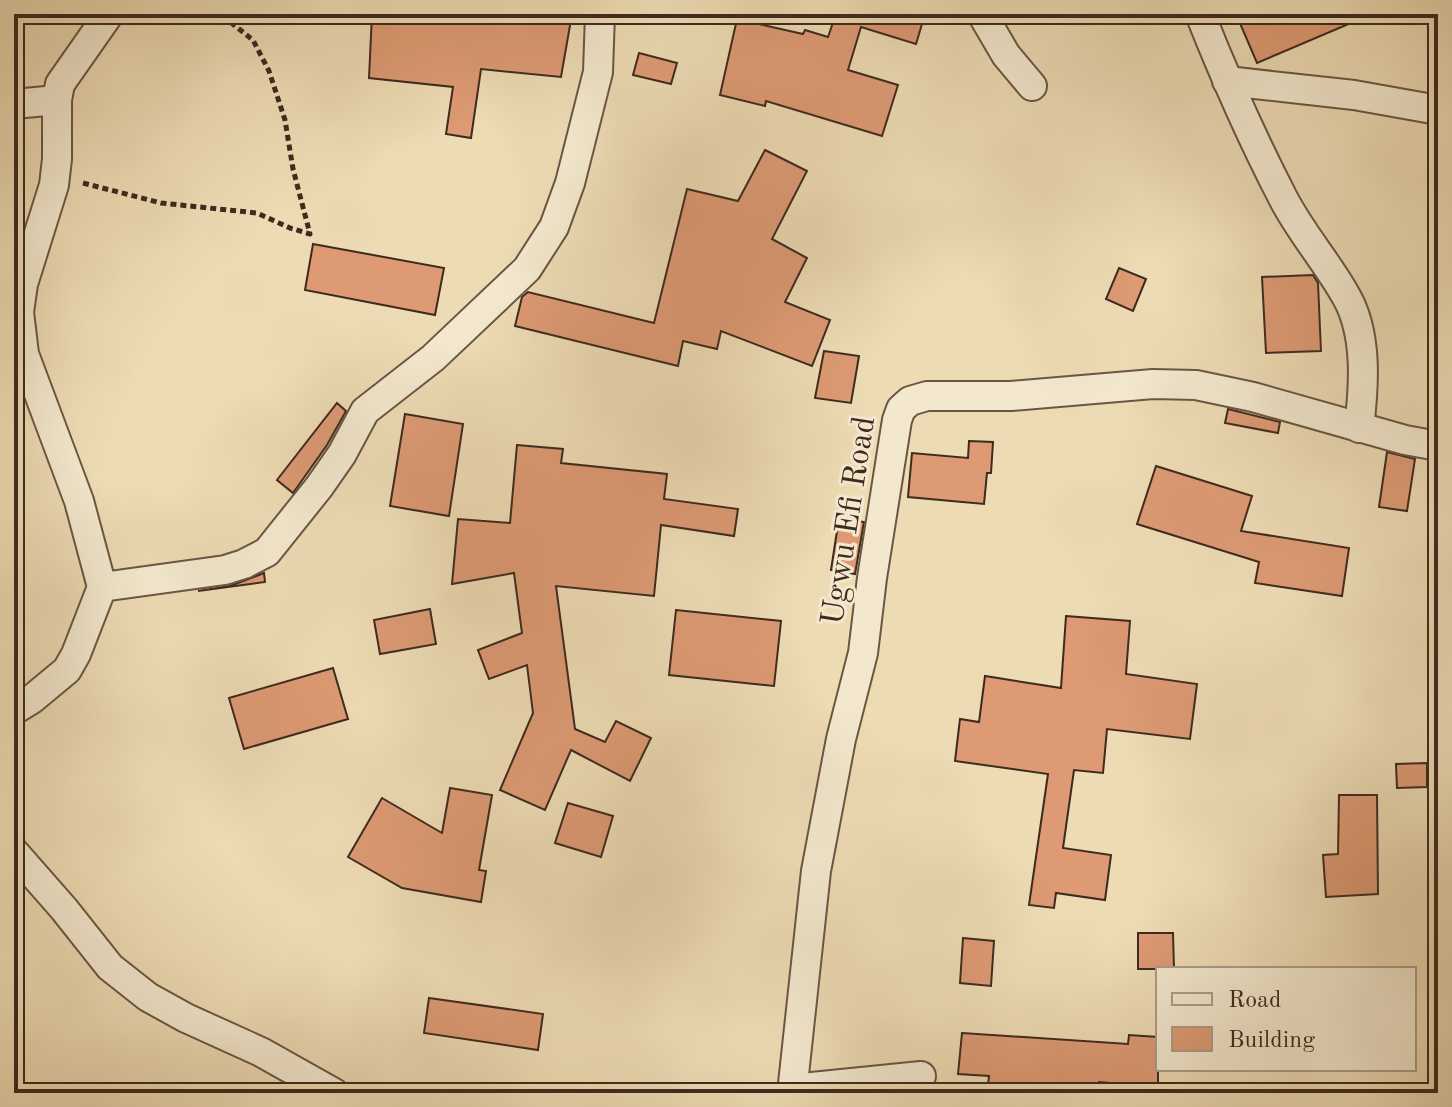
<svg xmlns="http://www.w3.org/2000/svg" width="1452" height="1107" viewBox="0 0 1452 1107" font-family="'Old Standard TT',serif">
<rect width="100%" height="100%" fill="#eddbb4"/>
<filter id="stains"><feTurbulence type="fractalNoise" baseFrequency=".0025" numOctaves="4"/><feColorMatrix values="0 0 0 0 .2 0 0 0 0 .09 0 0 0 0 .02 0 0 0 .5 -.17"/></filter>
<radialGradient id="worn" r=".72"><stop offset=".6" stop-color="#630" stop-opacity="0"/><stop offset="1" stop-color="#630" stop-opacity=".3"/></radialGradient>
<!-- building -->
<g fill="#dd9a74" stroke="#3e2a1f" stroke-width="2">
<path d="M 372,14 L 456,17 L 456,14 L 572,14 L 561,77 L 481,69 L 471,138 L 446,134 L 453,87 L 369,78 Z"/>
<path d="M 836,14 L 925,14 L 916,44 L 861,27 L 848,70 L 898,85 L 882,136 L 766,101 L 765,106 L 720,95 L 737,19 L 803,34 L 805,30 L 828,37 Z"/>
<path d="M 1236,14 L 1372,14 L 1257,63 Z"/>
<path d="M 639,53 L 677,63 L 671,84 L 633,75 Z"/>
<path d="M 765,150 L 807,171 L 772,239 L 807,258 L 785,302 L 830,320 L 812,366 L 721,331 L 717,349 L 683,341 L 678,366 L 515,326 L 522,297 L 528,292 L 654,323 L 687,189 L 738,201 Z"/>
<path d="M 313,244 L 444,268 L 435,315 L 305,290 Z"/>
<path d="M 1119,268 L 1146,279 L 1133,311 L 1106,299 Z"/>
<path d="M 1313,275 L 1318,283 L 1321,351 L 1266,353 L 1262,277 Z"/>
<path d="M 824,351 L 859,356 L 851,403 L 815,398 Z"/>
<path d="M 337,403 L 346,411 L 327,445 L 293,493 L 277,480 Z"/>
<path d="M 1228,409 L 1280,422 L 1278,433 L 1225,423 Z"/>
<path d="M 405,414 L 463,424 L 449,516 L 390,506 Z"/>
<path d="M 969,441 L 993,442 L 991,473 L 987,473 L 984,504 L 908,497 L 912,453 L 968,458 Z"/>
<path d="M 517,445 L 563,449 L 561,463 L 667,474 L 664,499 L 738,509 L 734,536 L 661,525 L 654,596 L 556,586 L 575,729 L 605,742 L 616,721 L 651,738 L 630,781 L 571,750 L 545,810 L 500,790 L 533,713 L 527,665 L 489,679 L 478,650 L 522,633 L 514,573 L 452,584 L 458,519 L 510,523 Z"/>
<path d="M 1387,452 L 1415,459 L 1407,511 L 1379,507 Z"/>
<path d="M 1156,466 L 1252,496 L 1241,531 L 1349,548 L 1342,596 L 1255,583 L 1259,562 L 1137,524 Z"/>
<path d="M 839,518 L 864,522 L 855,574 L 831,570 Z"/>
<path d="M 264,573 L 265,582 L 198,591 L 230,586 Z"/>
<path d="M 430,609 L 436,644 L 380,654 L 374,620 Z"/>
<path d="M 676,610 L 781,621 L 774,686 L 669,675 Z"/>
<path d="M 1066,616 L 1130,621 L 1126,674 L 1197,684 L 1190,739 L 1107,729 L 1103,773 L 1074,770 L 1063,848 L 1111,855 L 1105,900 L 1056,893 L 1054,908 L 1029,905 L 1048,774 L 955,761 L 960,719 L 979,722 L 985,676 L 1061,688 Z"/>
<path d="M 333,668 L 348,719 L 244,749 L 229,698 Z"/>
<path d="M 1427,763 L 1427,787 L 1397,788 L 1396,764 Z"/>
<path d="M 450,788 L 492,795 L 479,870 L 486,871 L 481,902 L 402,888 L 348,857 L 382,798 L 442,833 Z"/>
<path d="M 1339,795 L 1377,795 L 1378,894 L 1326,897 L 1323,855 L 1338,854 Z"/>
<path d="M 568,803 L 613,816 L 601,857 L 555,843 Z"/>
<path d="M 1138,933 L 1173,933 L 1174,969 L 1138,969 Z"/>
<path d="M 963,938 L 994,941 L 991,986 L 960,983 Z"/>
<path d="M 429,998 L 543,1014 L 538,1050 L 424,1033 Z"/>
<path d="M 962,1033 L 1128,1044 L 1129,1035 L 1158,1037 L 1158,1087 L 1099,1082 L 1098,1093 L 1043,1089 L 1042,1093 L 987,1093 L 989,1076 L 958,1074 Z"/>
</g>
<g fill="none" stroke-linecap="round" stroke-linejoin="round">
<!-- minor casing -->
<g stroke="#6a5644" stroke-width="32">
<g id="minor">
<path d="M 982,14 L 1006,55 L 1032,86"/>
<path d="M 1200,14 C 1225,77 1252,138 1283,198 C 1301,233 1327,262 1346,296 C 1368,334 1364,387 1359,428"/>
<path d="M 1227,81 L 1354,95 L 1438,110"/>
<path d="M 14,104 L 57,100"/>
<path d="M 102,587 L 225,570 L 244,564 L 267,552 L 319,487 L 342,454 L 365,411 L 433,358 L 527,269 L 554,227 L 570,183 L 598,72 L 600,14"/>
<path d="M 14,710 L 32,699 L 67,670 L 76,654 L 102,587 L 79,501 L 24,354 L 19,312 L 23,284 L 54,185 L 57,159 L 57,100 L 60,84 L 109,14"/>
<path d="M 14,852 L 64,909 L 110,967 L 148,997 L 186,1018 L 261,1052 L 334,1093"/>
<path d="M 792,1089 L 921,1076"/>
<path d="M 792,1093 L 816,871 L 841,739 L 863,653 L 872,578 L 897,420 L 901,409 L 910,401 L 927,396 L 1011,396 L 1153,384 L 1196,385 L 1253,397 L 1405,440 L 1438,446"/>
</g>
</g>
<!-- path -->
<path stroke="#3e2a1f" stroke-width="5" stroke-dasharray="6 4" stroke-linecap="butt" d="M 83,183 L 161,203 L 257,213 L 290,228 L 310,234 L 293,169 L 285,120 L 269,71 L 253,40 L 220,14"/>
<!-- minor -->
<use href="#minor" stroke="#f3e8ce" stroke-width="28"/>
</g>
<g text-anchor="middle" dominant-baseline="central" stroke-width="6" stroke-linejoin="round" paint-order="stroke">
<!-- street labels -->
<g font-size="32" fill="#3e2a1f" stroke="#f3e8ce">
<text transform="translate(850 521) rotate(-81)">Ugwu Efi Road</text>
</g>
</g>
<!-- margin -->
<rect width="1452" height="1107" fill="none" stroke="#eddbb4" stroke-width="48"/>
<rect x="16" y="16" width="1420" height="1075" fill="none" stroke="#3e2a1f" stroke-width="4"/>
<rect x="24" y="24" width="1404" height="1059" fill="none" stroke="#3e2a1f" stroke-width="2"/>
<!-- legend -->
<rect x="1156" y="967" width="260" height="104" fill="#f3e8ce" stroke="#ab9c88" stroke-width="2"/>
<rect x="1172" y="993" width="40" height="12" fill="#f3e8ce" stroke="#ab9c88" stroke-width="2"/>
<text x="1228" y="1007" font-size="24" fill="#3e2a1f">Road</text>
<rect x="1172" y="1027" width="40" height="24" fill="#dd9a74" stroke="#ab9c88" stroke-width="2"/>
<text x="1228" y="1047" font-size="24" fill="#3e2a1f">Building</text>
<rect width="100%" height="100%" filter="url(#stains)"/>
<rect width="100%" height="100%" fill="url(#worn)"/>
</svg>
